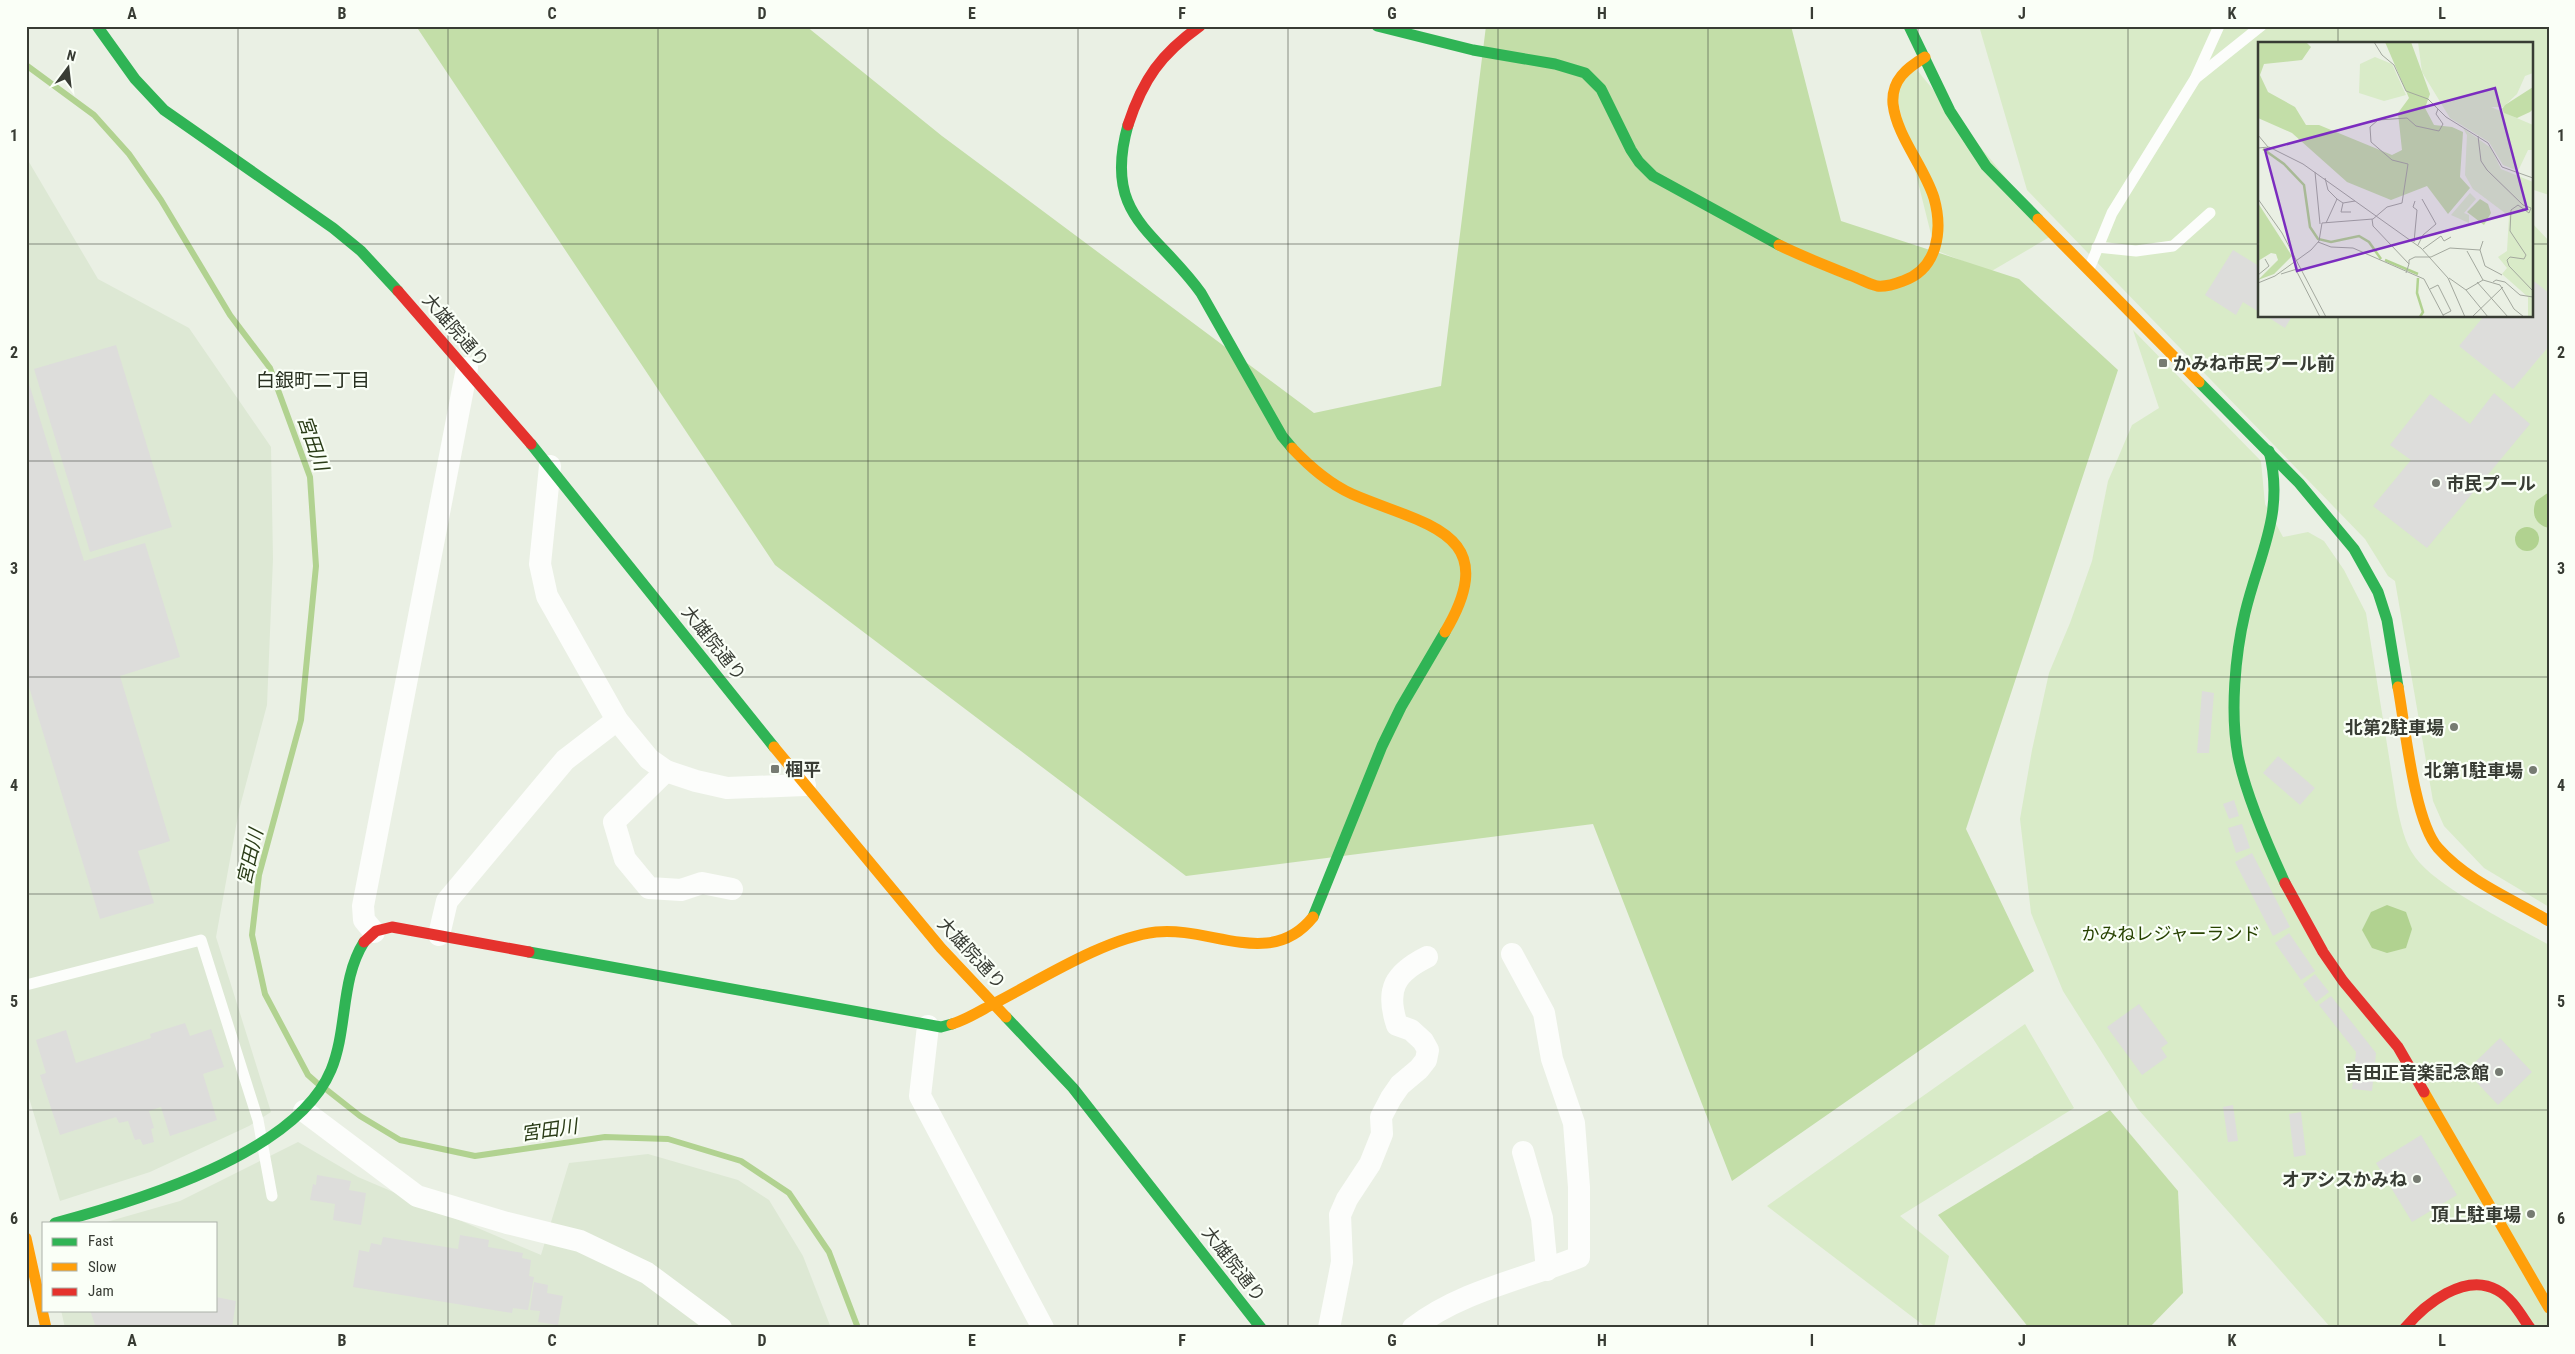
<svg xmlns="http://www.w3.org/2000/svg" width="2575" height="1354" viewBox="0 0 2575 1354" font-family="'Roboto Condensed','Noto Sans JP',sans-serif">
<rect width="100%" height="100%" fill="#eaf0e4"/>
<!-- built -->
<g fill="#dde8d4">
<path d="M 26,157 L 98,279 L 189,328 L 271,447 L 273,559 L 267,705 L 239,810 L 216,937 L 271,1112 L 249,1126 L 150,1172 L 60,1201 L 26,1088 Z"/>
<path d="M 298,1142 L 358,1177 L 541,1255 L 569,1163 L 648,1154 L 738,1180 L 769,1200 L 803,1256 L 831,1328 L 65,1328 L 61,1310 L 216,1310 L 216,1223 L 103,1223 L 180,1201 Z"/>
</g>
<!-- green -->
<g fill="#d9ebc8">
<path d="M 1979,26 L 2549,26 L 2549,195 L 2531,189 L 2531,44 L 2259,44 L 2259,316 L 2531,316 L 2531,222 L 2549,241 L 2549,907 L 2484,868 L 2444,826 L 2433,801 L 2395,581 L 2388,576 L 2365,539 L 2027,190 Z"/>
<path d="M 1912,64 L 2053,235 L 1990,272 L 1935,250 L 1894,87 Z"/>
<path d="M 2133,330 L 2261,461 L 2265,504 L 2283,537 L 2308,532 L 2324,541 L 2344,570 L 2366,613 L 2397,807 C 2401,824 2404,842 2415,857 C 2436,887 2514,925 2549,945 L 2549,1328 L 2331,1328 L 2137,1108 L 2063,991 L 2031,913 L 2020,819 L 2032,750 L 2049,673 L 2070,623 L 2092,561 L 2108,481 L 2115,465 L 2132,425 L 2159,408 Z"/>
<path d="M 2025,1024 L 2074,1108 L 1900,1216 L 1949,1256 L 1934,1328 L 1927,1328 L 1767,1206 Z"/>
</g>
<!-- forest -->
<g fill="#c3dea8">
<path d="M 416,26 L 806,26 L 942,136 L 1314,413 L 1441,386 L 1486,26 L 1791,26 L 1841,221 L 2019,279 L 2118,370 L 1966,829 L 2034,971 L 1732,1181 L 1593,824 L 1186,876 L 775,565 Z"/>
<path d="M 2110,1110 L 2178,1191 L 2183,1293 L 2149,1328 L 2029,1328 L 1938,1215 Z"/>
</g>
<!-- water -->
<g fill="#b1d290">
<path d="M 2549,492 L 2549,528 C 2535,525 2531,513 2536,501 Z"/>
<circle cx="2527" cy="539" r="12"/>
<path d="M 2387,905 L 2406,912 L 2412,929 L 2406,948 L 2387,953 L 2372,948 L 2362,930 L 2371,912 Z"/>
</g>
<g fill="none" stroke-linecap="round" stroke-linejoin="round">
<!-- stream -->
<g stroke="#b1d290" stroke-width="6">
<path d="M 26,65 L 94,115 L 129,154 L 161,200 L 230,315 L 270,368 L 310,477 L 316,566 L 301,720 L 259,875 L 252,935 L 265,994 L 308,1075 L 317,1083"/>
<path d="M 327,1090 L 360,1116 L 400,1140 L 475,1156 L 605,1137 L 668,1139 L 741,1161 L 789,1193 L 829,1252 L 858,1328"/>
</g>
</g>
<!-- building -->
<g fill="#dddddb">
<path d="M 2233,250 L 2259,266 L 2259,312 L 2243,302 L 2236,315 L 2205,295 Z"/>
<path d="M 2531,279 L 2549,293 L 2549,346 L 2513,389 L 2459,346 L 2484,316 L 2531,316 Z"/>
<path d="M 2266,316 L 2292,316 L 2285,328 Z"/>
<path d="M 116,345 L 172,527 L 90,552 L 34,369 Z"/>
<path d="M 26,374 L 84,561 L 145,543 L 180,657 L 120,676 L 170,841 L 138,851 L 154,903 L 100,919 L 26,677 Z"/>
<path d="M 2494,393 L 2530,424 L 2427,548 L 2373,506 L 2411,460 L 2390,445 L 2430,394 L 2470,424 Z"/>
<path d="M 2202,691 L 2214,693 L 2209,753 L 2197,753 Z"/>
<path d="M 2278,756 L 2315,788 L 2300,805 L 2263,773 Z"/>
<path d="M 2234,800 L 2239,816 L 2229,819 L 2223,804 Z"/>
<path d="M 2242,824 L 2250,848 L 2236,853 L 2228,828 Z"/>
<path d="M 2252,853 L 2290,927 L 2273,936 L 2235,862 Z"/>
<path d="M 2289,933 L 2315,971 L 2301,980 L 2275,943 Z"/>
<path d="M 2315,974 L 2329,992 L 2316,1002 L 2303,984 Z"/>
<path d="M 2331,996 L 2376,1053 L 2372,1091 L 2352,1089 L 2356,1052 L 2319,1005 Z"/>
<path d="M 2139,1004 L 2168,1043 L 2161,1048 L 2167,1057 L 2142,1075 L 2107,1027 Z"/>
<path d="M 185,1023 L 190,1036 L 211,1029 L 224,1067 L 203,1074 L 217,1120 L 170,1136 L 161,1107 L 149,1111 L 154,1128 L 151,1129 L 154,1142 L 143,1145 L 140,1139 L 135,1140 L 128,1121 L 119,1123 L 116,1117 L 60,1135 L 40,1075 L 46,1073 L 36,1040 L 66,1030 L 76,1063 L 151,1038 L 150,1034 Z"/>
<path d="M 2500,1038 L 2532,1072 L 2498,1105 L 2466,1071 Z"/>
<path d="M 2233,1105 L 2238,1141 L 2228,1142 L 2223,1107 Z"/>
<path d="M 2301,1112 L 2306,1155 L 2294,1157 L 2289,1114 Z"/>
<path d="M 2421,1135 L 2457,1195 L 2412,1222 L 2376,1163 Z"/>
<path d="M 317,1175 L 351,1181 L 349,1190 L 366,1193 L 361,1225 L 333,1220 L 335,1204 L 310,1200 L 313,1184 L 316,1185 Z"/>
<path d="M 460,1235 L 489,1240 L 488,1247 L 523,1253 L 522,1258 L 531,1260 L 529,1276 L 534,1277 L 528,1310 L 513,1308 L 512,1313 L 353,1287 L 359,1250 L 369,1252 L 371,1243 L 381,1245 L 383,1237 L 458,1249 Z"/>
<path d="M 534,1282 L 548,1285 L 547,1293 L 563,1296 L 558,1325 L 538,1322 L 540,1311 L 530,1310 Z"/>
<path d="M 216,1297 L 236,1301 L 232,1328 L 96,1328 L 90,1310 L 216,1310 Z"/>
</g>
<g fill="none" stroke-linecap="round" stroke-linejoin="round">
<!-- lane -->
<g stroke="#fcfdfb" stroke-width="11">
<path d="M 2196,78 L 2261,26"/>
<path d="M 2097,247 L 2136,251 L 2173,246 L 2210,213"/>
<path d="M 2089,269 L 2112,213 L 2195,79 L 2219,26"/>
<path d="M 26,985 L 201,940 L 258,1120 L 272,1196"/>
</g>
<!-- street -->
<g stroke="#fcfdfb" stroke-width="22">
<path d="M 550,466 L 540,564 L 547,596 L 617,720 L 649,759 L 666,771 L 696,781 L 727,788 L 805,785"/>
<path d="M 666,771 L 614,822 L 625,859 L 649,888 L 681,890 L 702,883 L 732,889"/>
<path d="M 374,932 L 364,920 L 363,906 L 467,368"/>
<path d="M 439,935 L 447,901 L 565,760 L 617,720"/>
<path d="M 928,1026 L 920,1096 L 1043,1328"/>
<path d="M 304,1111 L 417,1196 L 507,1223 L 580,1241 L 647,1273 L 721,1328"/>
<path d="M 1523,1152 L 1542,1218 L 1547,1270"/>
<path d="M 1329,1328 L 1342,1262 L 1340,1215 L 1347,1199 L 1370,1164 L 1382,1134 L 1381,1117 L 1391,1098 L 1400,1085 L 1419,1069 L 1426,1060 L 1428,1050 L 1423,1041 L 1411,1030 L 1397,1025 C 1385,989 1395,973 1427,957"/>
<path d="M 1413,1328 C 1461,1291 1524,1279 1579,1257 L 1579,1187 L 1574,1123 L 1552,1059 L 1544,1013 L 1512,954"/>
</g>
<!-- fast -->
<g stroke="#30b455" stroke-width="11">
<path d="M 97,26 L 135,79 L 164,110 L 333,228 L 361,251 L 398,291"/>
<path d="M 1377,26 L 1473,50 L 1555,64 L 1585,73 L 1601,89 L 1631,150 L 1639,162 L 1653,176 L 1779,245"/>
<path d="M 1909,26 L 1950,111 L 1986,166 L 2038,219"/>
<path d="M 1128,125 C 1102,217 1157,231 1201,293 L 1282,436 L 1292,448"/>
<path d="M 2199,382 L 2299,483 L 2354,549 L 2378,592 L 2387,620 L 2398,687"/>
<path d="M 531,444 L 774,747"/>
<path d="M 2269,451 C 2285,514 2259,554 2245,613 C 2235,655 2230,713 2238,756 C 2246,796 2268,846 2285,883"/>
<path d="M 1313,917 L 1382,746 L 1401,707 L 1445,632"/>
<path d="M 529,952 L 941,1027 L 952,1024"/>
<path d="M 1006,1017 L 1073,1088 L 1261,1328"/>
<path d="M 55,1223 C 137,1201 296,1154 331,1070 C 348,1029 340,980 364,942"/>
</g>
<!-- slow -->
<g stroke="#ff9f0a" stroke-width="11">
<path d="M 2038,219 L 2199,382"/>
<path d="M 1779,245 C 1803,257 1827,266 1852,276 C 1860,279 1868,284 1877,286 C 1885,287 1895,284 1903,281 C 1938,269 1943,230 1934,198 C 1924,166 1897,137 1893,104 C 1891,80 1907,68 1925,57"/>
<path d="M 1292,448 C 1310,467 1328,483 1352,494 C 1423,525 1505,531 1445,632"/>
<path d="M 2398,687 C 2405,725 2414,821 2438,848 C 2467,881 2512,899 2549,921"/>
<path d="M 774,747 L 941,948 L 1006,1017"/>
<path d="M 952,1024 C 966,1020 980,1011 993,1004 C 1040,980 1105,938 1156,932 C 1211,926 1271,970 1313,917"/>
<path d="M 2424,1092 L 2549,1308"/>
<path d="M 26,1238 L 46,1328"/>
</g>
<!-- jam -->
<g stroke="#e5322d" stroke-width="11">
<path d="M 1128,125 C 1143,79 1161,54 1200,26"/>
<path d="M 398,291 L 531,444"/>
<path d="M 2285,883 L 2323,952 L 2343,981 L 2398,1047 L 2424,1092"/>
<path d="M 364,942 L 376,931 L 392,927 L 529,952"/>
<path d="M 2405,1328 C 2425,1304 2465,1272 2497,1290 C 2512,1298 2521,1315 2530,1328"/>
</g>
</g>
<!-- grid -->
<path fill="none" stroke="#383c34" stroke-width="1" stroke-opacity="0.55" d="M 238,26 L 238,1328M 448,26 L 448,1328M 658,26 L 658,1328M 868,26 L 868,1328M 1078,26 L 1078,1328M 1288,26 L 1288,1328M 1498,26 L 1498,1328M 1708,26 L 1708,1328M 1918,26 L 1918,1328M 2128,26 L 2128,1328M 2338,26 L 2338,44M 26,244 L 2259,244M 2531,244 L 2549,244M 2338,316 L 2338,1328M 26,461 L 2549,461M 26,677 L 2549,677M 26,894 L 2549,894M 26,1110 L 2549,1110"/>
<!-- markers -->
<g fill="#767b72" stroke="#fafff7" stroke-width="2">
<rect x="2158" y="358" width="10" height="10" rx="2.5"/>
<circle cx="2436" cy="483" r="5"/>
<circle cx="2454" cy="727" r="5"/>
<rect x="770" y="764" width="10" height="10" rx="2.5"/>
<circle cx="2533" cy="770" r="5"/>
<circle cx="2499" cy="1072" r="5"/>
<circle cx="2417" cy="1179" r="5"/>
<circle cx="2531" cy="1214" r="5"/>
</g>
<g text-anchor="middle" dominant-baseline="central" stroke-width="4.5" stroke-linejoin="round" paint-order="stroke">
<!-- street labels -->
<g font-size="18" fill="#383c34" stroke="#fafff7">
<text transform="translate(456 330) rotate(49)">大雄院通り</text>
<text transform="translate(714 643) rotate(51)">大雄院通り</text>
<text transform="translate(972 953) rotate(47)">大雄院通り</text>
<text transform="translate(1234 1264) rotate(52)">大雄院通り</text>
</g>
<!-- poi labels -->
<g font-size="18" font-weight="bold" fill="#383c34" stroke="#fafff7" text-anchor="end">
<text x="2173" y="363" text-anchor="start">かみね市民プール前</text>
<text x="2446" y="483" text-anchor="start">市民プール</text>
<text x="2444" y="727">北第2駐車場</text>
<text x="785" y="769" text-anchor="start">椢平</text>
<text x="2523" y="770">北第1駐車場</text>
<text x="2489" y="1072">吉田正音楽記念館</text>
<text x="2407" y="1179">オアシスかみね</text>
<text x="2521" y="1214">頂上駐車場</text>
</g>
<!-- park labels -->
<g font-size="18" fill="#274200" stroke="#fafff7">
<text x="2171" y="933">かみねレジャーランド</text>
</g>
<!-- neighbourhood labels -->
<g font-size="19" fill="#283021" stroke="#fafff7">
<text x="313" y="380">白銀町二丁目</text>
</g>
<!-- water labels -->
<g font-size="19" font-style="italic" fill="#2a3c17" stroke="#fafff7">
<text transform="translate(313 443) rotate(71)">宮田川</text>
<text transform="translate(250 857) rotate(-77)">宮田川</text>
<text transform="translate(549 1130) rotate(-8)">宮田川</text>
</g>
</g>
<!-- overview -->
<g transform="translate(2258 42)">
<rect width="275" height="275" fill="#eaf0e4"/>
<path d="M 160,0 L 275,0 L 275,31 L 267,34 L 259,52 L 245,65 L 233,65 L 275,83 L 275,108 L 270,108 L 260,129 L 245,123 L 231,100 L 192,76 L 164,30 ZM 117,15 L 134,22 L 148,53 L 126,59 L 101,51 L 102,22 ZM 205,86 L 233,106 L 243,127 L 275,140 L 275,275 L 270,275 L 270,255 L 244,232 L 249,226 L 240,215 L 249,209 L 251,174 L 215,147 L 207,133 L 209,93 ZM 212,151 L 218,157 L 206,171 L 211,173 L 211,181 L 193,173 Z" fill="#d9ebc8"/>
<path d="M 0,0 L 48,0 L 53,5 L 44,18 L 6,22 L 2,33 L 10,50 L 37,65 L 48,83 L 61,83 L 134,113 L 144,108 L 140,71 L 151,56 L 127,0 L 153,0 L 172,52 L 167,66 L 176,83 L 194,85 L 205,90 L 202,135 L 212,146 L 190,172 L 169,144 L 133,158 L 89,140 L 34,91 L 0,76 ZM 275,45 L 275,67 L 272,70 L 259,76 L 246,71 L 244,67 L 247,63 ZM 222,157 L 230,162 L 233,171 L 226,183 L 209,170 ZM 0,161 L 34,214 L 16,232 L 0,238 L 20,218 L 18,212 L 13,211 L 0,219 Z" fill="#c3dea8"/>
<path fill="none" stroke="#b1d290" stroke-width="2.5" d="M 5,107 L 26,122 L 46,143 L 52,185 L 60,197 L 73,200 L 101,194 L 111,200 L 123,217M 127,218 L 160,232M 160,236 L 159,251 L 165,270 L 162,275"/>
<path fill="none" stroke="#a3a89e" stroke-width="1" d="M 116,0 L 124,13 L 136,23 L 148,49 L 170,57 L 188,75 L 230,101 L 244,125 L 275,136M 0,93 L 10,105M 220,94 L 223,119 L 229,128 L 265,163 L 273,166 L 271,171 L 260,163 L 253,168 L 252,189 L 268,213 L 266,217 L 252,215 L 249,218 L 251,224 L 275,249M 0,106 L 11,105 L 45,122 L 163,206 L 190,236 L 207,275M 57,130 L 62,182M 67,136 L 70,148 L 79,157 L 85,161 L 97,159M 0,157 L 24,191 L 68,275M 85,161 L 83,170 L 93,170M 114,177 L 115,184 L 151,222 L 148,231M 68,181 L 79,157M 60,200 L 73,205 L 95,206 L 166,237 L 186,275M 156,200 L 159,168 L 155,165 L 157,159M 160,203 L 165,193 L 178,182 L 164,157M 165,207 L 183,194 L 186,199 L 193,195M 222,208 L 227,224 L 244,233M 209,209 L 225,238M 151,222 L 151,218 L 157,215 L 173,215 L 192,206 L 222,208 L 225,199M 38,228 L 62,275M 23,232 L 39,227M 0,233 L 11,224 L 7,217M 191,236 L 208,248 L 230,275M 219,240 L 250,275M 235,240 L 238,238 L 247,240 L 262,253 L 275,255M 0,241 L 17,234 L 53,208 L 61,199 L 64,181 L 115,177 L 129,165 L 144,161 L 150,122 L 134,118 L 113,100 L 112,85 L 120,78 L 149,76 L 158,84 L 181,89 L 185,82 L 178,72 L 180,67M 172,247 L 180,243 L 193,269 L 185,273M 208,248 L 225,238 L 242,243 L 256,267 L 266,275M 214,275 L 245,245"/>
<path fill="#7b2cbf" fill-opacity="0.15" stroke="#7b2cbf" stroke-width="2.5" d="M 237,46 L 269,167 L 39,229 L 7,108 Z"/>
<rect width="275" height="275" fill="none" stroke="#383c34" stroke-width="2.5"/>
</g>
<!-- border -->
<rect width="2575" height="1354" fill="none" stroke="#fafff7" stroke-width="55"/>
<!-- legend -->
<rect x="42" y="1222" width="175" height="90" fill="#fafff7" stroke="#acb1a9"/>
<rect x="52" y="1238" width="25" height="8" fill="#30b455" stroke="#acb1a9"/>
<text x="88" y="1246" font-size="15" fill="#383c34">Fast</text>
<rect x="52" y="1263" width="25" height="8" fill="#ff9f0a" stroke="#acb1a9"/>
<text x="88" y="1272" font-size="15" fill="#383c34">Slow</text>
<rect x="52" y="1288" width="25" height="8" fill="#e5322d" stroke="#acb1a9"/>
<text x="88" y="1296" font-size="15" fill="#383c34">Jam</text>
<!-- north arrow -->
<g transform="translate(68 68) rotate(15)" stroke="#fafff7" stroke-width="4" paint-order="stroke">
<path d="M0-4L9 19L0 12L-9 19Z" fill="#383c34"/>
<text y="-8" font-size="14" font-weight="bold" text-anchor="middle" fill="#383c34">N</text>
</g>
<rect x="28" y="28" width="2520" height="1298" fill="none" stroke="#383c34" stroke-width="2"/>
<g font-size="16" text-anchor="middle" font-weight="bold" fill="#383c34">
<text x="132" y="19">A</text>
<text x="342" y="19">B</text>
<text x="552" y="19">C</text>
<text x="762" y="19">D</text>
<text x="972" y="19">E</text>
<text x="1182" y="19">F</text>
<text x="1392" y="19">G</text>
<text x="1602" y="19">H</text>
<text x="1812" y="19">I</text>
<text x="2022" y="19">J</text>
<text x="2232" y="19">K</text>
<text x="2442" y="19">L</text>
<text x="14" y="141">1</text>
<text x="2561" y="141">1</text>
<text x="14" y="358">2</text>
<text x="2561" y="358">2</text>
<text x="14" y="574">3</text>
<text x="2561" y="574">3</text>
<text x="14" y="791">4</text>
<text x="2561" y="791">4</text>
<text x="14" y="1007">5</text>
<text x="2561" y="1007">5</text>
<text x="14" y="1224">6</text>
<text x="2561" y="1224">6</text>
<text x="132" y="1346">A</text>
<text x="342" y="1346">B</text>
<text x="552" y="1346">C</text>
<text x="762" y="1346">D</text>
<text x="972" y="1346">E</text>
<text x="1182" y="1346">F</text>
<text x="1392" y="1346">G</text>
<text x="1602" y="1346">H</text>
<text x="1812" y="1346">I</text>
<text x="2022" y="1346">J</text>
<text x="2232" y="1346">K</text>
<text x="2442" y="1346">L</text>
</g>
</svg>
